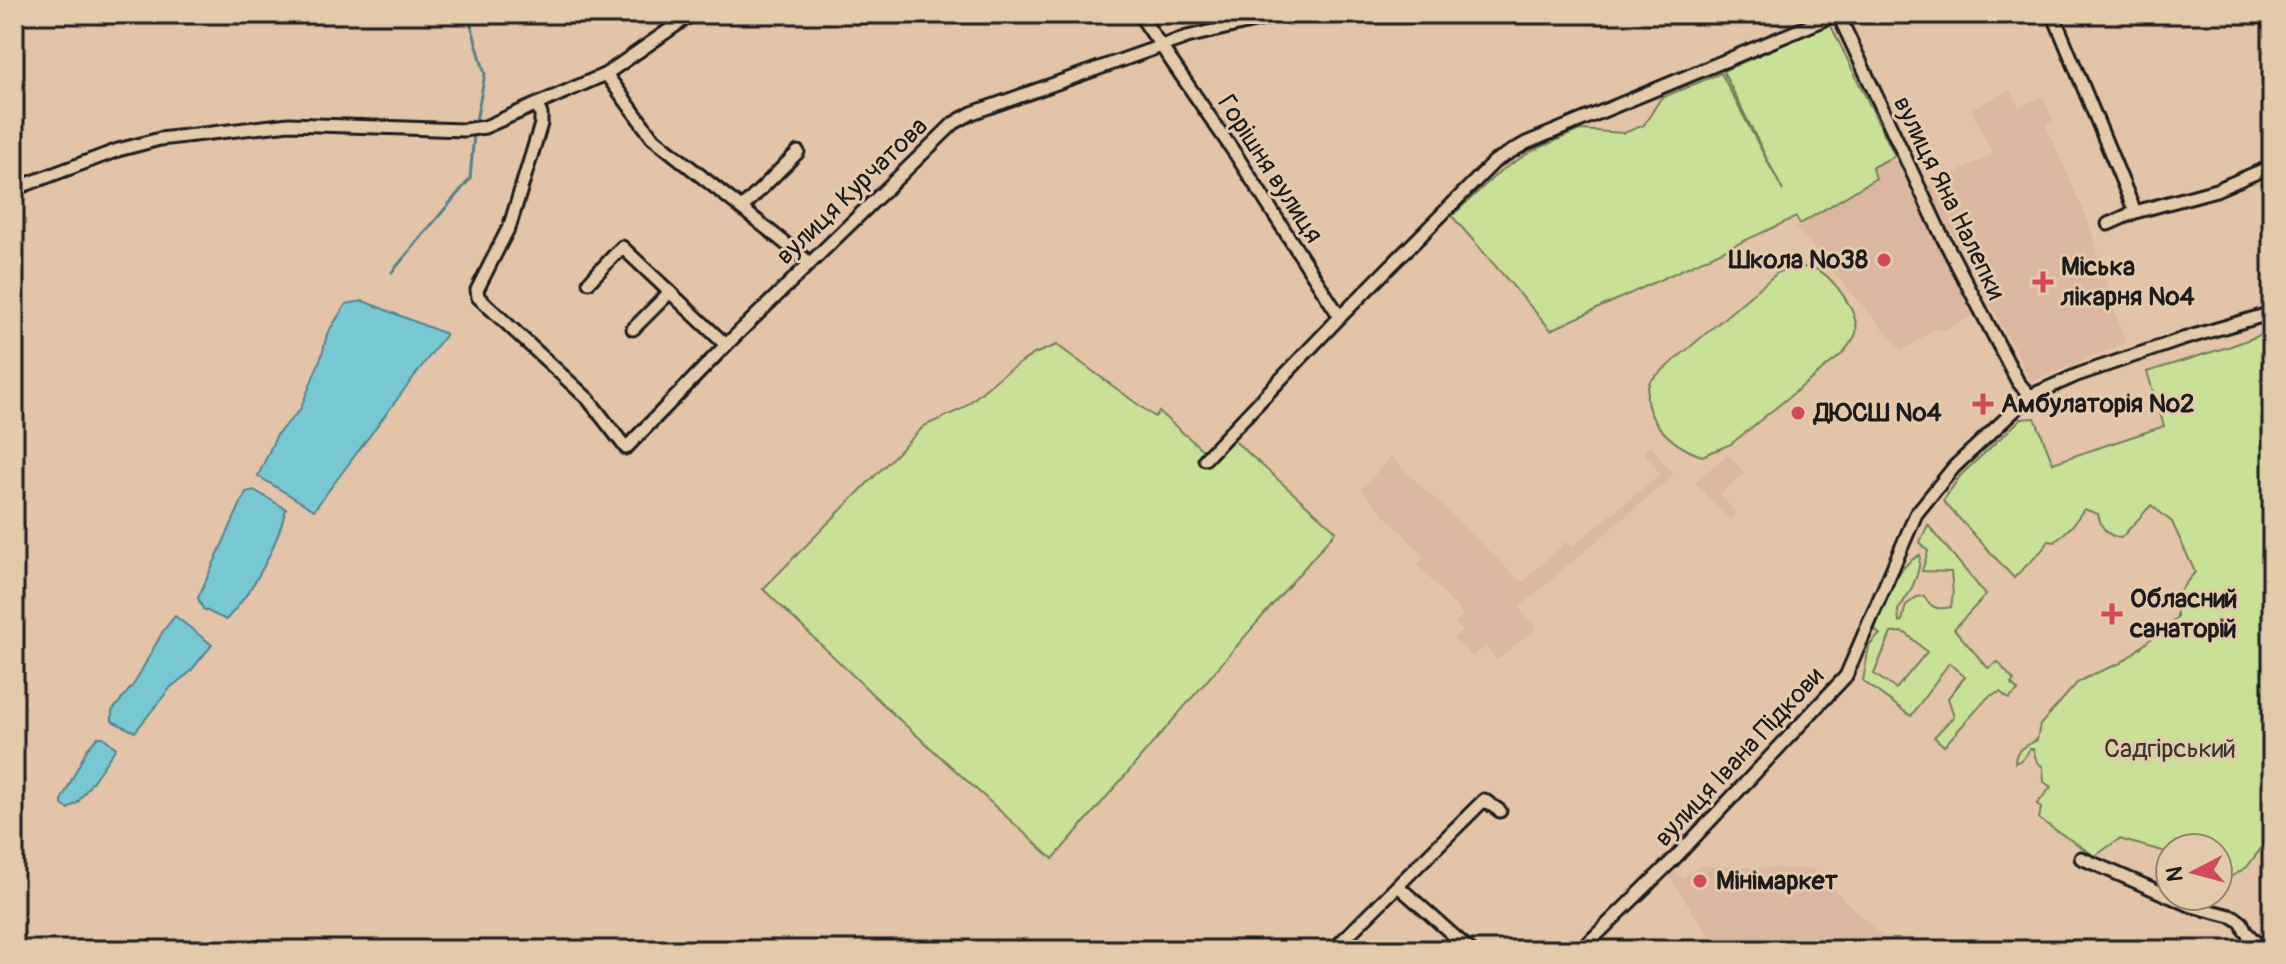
<svg xmlns="http://www.w3.org/2000/svg" width="2286" height="964" viewBox="0 0 2286 964" font-family="Pangolin,sans-serif">
<rect width="100%" height="100%" fill="#e3c4a9"/>
<filter id="ink" filterUnits="userSpaceOnUse"><feTurbulence type="fractalNoise" baseFrequency=".0125" numOctaves="2"/><feDisplacementMap in="SourceGraphic" scale="16" xChannelSelector="R" yChannelSelector="G"/><feConvolveMatrix kernelMatrix="1 2 1 2 8 2 1 2 1" color-interpolation-filters="sRGB"/></filter>
<g filter="url(#ink)">
<!-- built -->
<g fill="#dbb6a0">
<path d="M 2011,90 L 2019,107 L 2043,96 L 2053,120 L 2046,125 L 2088,221 L 2125,343 L 2032,382 L 1927,187 L 1993,154 L 1971,109 Z"/>
<path d="M 1894,157 L 1973,315 L 1943,331 L 1934,329 L 1902,351 L 1796,228 L 1876,178 L 1872,168 Z"/>
<path d="M 1650,445 L 1673,475 L 1519,608 L 1536,628 L 1497,660 L 1486,646 L 1472,657 L 1453,638 L 1462,631 L 1455,624 L 1463,615 L 1418,565 L 1424,557 L 1361,489 L 1391,457 L 1520,581 L 1524,581 L 1565,542 L 1572,547 L 1660,474 L 1643,451 Z"/>
<path d="M 1728,454 L 1744,473 L 1720,494 L 1736,514 L 1729,521 L 1695,482 Z"/>
<path d="M 1699,866 L 1813,869 L 1896,950 L 1679,950 L 1716,946 L 1669,876 L 1674,872 L 1682,879 Z"/>
</g>
<!-- green -->
<g fill="#c8e197" stroke="#727e5a" stroke-width="2" fill-rule="evenodd">
<path d="M 1830,24 L 1895,156 L 1872,167 L 1876,178 L 1800,224 L 1796,217 L 1551,330 L 1452,216 L 1499,172 L 1532,151 L 1580,130 L 1624,133 L 1644,125 L 1661,98 L 1721,73 L 1783,191 L 1723,71 Z"/>
<path d="M 1791,267 C 1799,267 1809,266 1816,269 C 1833,276 1860,314 1856,333 C 1854,340 1846,349 1842,354 L 1731,444 L 1702,456 C 1672,446 1636,415 1650,381 L 1777,273 Z"/>
<path d="M 2272,331 L 2272,846 L 2262,847 L 2247,867 L 2232,876 L 2218,871 L 2218,848 L 2170,848 L 2170,853 L 2119,839 L 2095,856 L 2039,819 L 2041,808 L 2037,804 L 2051,787 L 2044,782 L 2043,767 L 2037,762 L 2033,749 L 2030,749 L 2023,759 L 2015,763 C 2015,748 2026,746 2037,740 L 2040,725 L 2077,683 L 2094,674 L 2121,663 L 2177,618 L 2177,594 L 2195,572 L 2172,522 L 2151,505 L 2121,538 C 2107,536 2101,528 2098,514 L 2084,509 L 2072,526 L 2055,542 L 2049,541 C 2039,556 2026,565 2014,578 L 1943,501 L 1961,475 L 2021,419 L 2035,418 L 2053,463 L 2164,426 L 2147,372 L 2231,346 Z"/>
<path d="M 1057,345 L 1155,417 L 1159,412 L 1212,458 L 1230,437 L 1336,531 L 1053,859 L 890,711 L 763,589 L 924,426 L 962,409 L 1002,375 L 1034,354 Z"/>
<path d="M 1928,525 L 1986,595 L 1954,629 L 1988,668 L 1998,662 L 2014,681 L 2011,684 L 2018,691 L 2009,699 L 2000,692 L 1989,696 L 1944,746 L 1934,737 L 1954,716 L 1948,698 L 1965,677 L 1949,663 L 1911,716 L 1863,681 L 1869,646 L 1880,634 L 1875,631 C 1883,605 1894,567 1920,555 C 1920,576 1910,593 1898,610 L 1899,622 L 1902,621 L 1906,605 L 1917,597 L 1924,596 C 1932,609 1937,610 1951,607 L 1953,594 L 1951,572 L 1922,571 L 1928,551 L 1920,542 ZM 1901,632 L 1907,634 L 1927,652 L 1896,689 L 1874,674 L 1891,633 Z"/>
</g>
<!-- water -->
<g fill="#78c8d3" stroke="#53838a" stroke-width="2">
<path d="M 363,301 L 446,334 L 314,510 L 258,476 L 277,434 L 300,410 L 322,355 L 327,334 L 346,304 Z"/>
<path d="M 254,490 L 286,509 C 275,551 255,588 226,620 L 203,609 L 198,598 L 246,492 Z"/>
<path d="M 175,616 L 212,645 L 189,673 L 171,687 L 135,732 L 112,721 L 112,711 L 134,684 L 163,631 Z"/>
<path d="M 98,737 L 103,737 L 116,748 L 78,802 L 68,809 L 62,805 L 62,799 L 87,749 Z"/>
</g>
<g fill="none" stroke-linecap="round" stroke-linejoin="round">
<!-- stream -->
<g stroke="#53838a" stroke-width="3">
<path d="M 468,14 L 485,74 L 475,126"/>
<path d="M 392,272 L 470,179 L 474,134"/>
</g>
<!-- minor casing -->
<g stroke="#1c1c1c" stroke-width="17">
<g id="minor">
<path d="M 1139,14 L 1236,155 L 1340,317"/>
<path d="M 1838,14 L 1941,234 L 2018,382 L 2030,396"/>
<path d="M 2053,14 L 2135,212"/>
<path d="M 606,74 L 652,137 L 810,263"/>
<path d="M 537,106 L 541,114 L 541,124 L 510,225 L 477,290 L 478,297 L 588,399 L 626,448 L 726,345 L 954,123 L 972,113 L 1187,37 L 1284,14"/>
<path d="M 14,189 L 118,150 L 160,139 L 289,124 L 463,130 L 485,127 L 606,74 L 692,14"/>
<path d="M 743,207 L 798,152"/>
<path d="M 2108,224 L 2135,212 L 2216,190 L 2272,166"/>
<path d="M 589,282 L 622,247 L 726,345"/>
<path d="M 633,329 L 670,292"/>
<path d="M 1205,459 L 1340,317 L 1495,161 L 1526,143 L 1838,14"/>
<path d="M 2081,858 L 2192,906 L 2234,917 L 2242,923 L 2245,931 L 2263,950"/>
<path d="M 1398,886 L 1470,950"/>
<path d="M 1333,950 L 1484,800 L 1500,811"/>
<path d="M 1581,950 L 1674,859 L 1846,676 L 1916,514 L 1954,467 L 2030,396 L 2077,375 L 2183,339 L 2272,313"/>
</g>
</g>
<!-- minor -->
<use href="#minor" stroke="#e3caab" stroke-width="11"/>
</g>
</g>
<!-- markers -->
<g fill="#d1495b" stroke="#e3caab" stroke-width="3">
<circle cx="1884" cy="260" r="8"/>
<path d="M2039 270h8v8h8v8h-8v8h-8v-8h-8v-8h8z"/>
<path d="M1979 392h8v8h8v8h-8v8h-8v-8h-8v-8h8z"/>
<circle cx="1798" cy="413" r="8"/>
<path d="M2108 602h8v8h8v8h-8v8h-8v-8h-8v-8h8z"/>
<circle cx="1700" cy="881" r="8"/>
</g>
<g text-anchor="middle" dominant-baseline="central" stroke-width="6" stroke-linejoin="round" paint-order="stroke">
<!-- street labels -->
<g font-size="26" fill="#1c1c1c" stroke="#e3caab">
<text transform="translate(1270 169) rotate(57)">Горішня вулиця</text>
<text transform="translate(852 191) rotate(-44)">вулиця Курчатова</text>
<text transform="translate(1949 198) rotate(64)">вулиця Яна Налепки</text>
<text transform="translate(1739 757) rotate(-47)">вулиця Івана Підкови</text>
</g>
<!-- poi labels -->
<g font-size="26" font-weight="bold" fill="#1c1c1c" stroke="#e3caab" text-anchor="start">
<text x="1868" y="260" text-anchor="end">Школа №38</text>
<text x="2061" y="267">Міська<tspan x="2061" dy="30">лікарня №4</tspan></text>
<text x="2001" y="404">Амбулаторія №2</text>
<text x="1814" y="413">ДЮСШ №4</text>
<text x="2130" y="599">Обласний<tspan x="2130" dy="30">санаторій</tspan></text>
<text x="1716" y="881">Мінімаркет</text>
</g>
<!-- park labels -->
<g font-size="26" fill="#363a2e" stroke="#e3caab">
<text x="2170" y="749">Садгірський</text>
</g>
</g>
<!-- margin -->
<rect width="2286" height="964" fill="none" stroke="#e3caab" stroke-width="48"/>
<rect x="24" y="24" width="2238" height="916" fill="none" stroke="#1c1c1c" stroke-width="3" filter="url(#ink)"/>
<!-- north arrow -->
<g transform="translate(2194 872) rotate(264)"><circle r="38" fill="#e3caab" stroke="#938472" stroke-width="2"/>
<path d="M0-6L14 30L0 20L-14 30Z" fill="#d1495b"/>
<text y="-12" font-size="22" font-weight="bold" text-anchor="middle" fill="#1c1c1c">N</text>
</g>
</svg>
